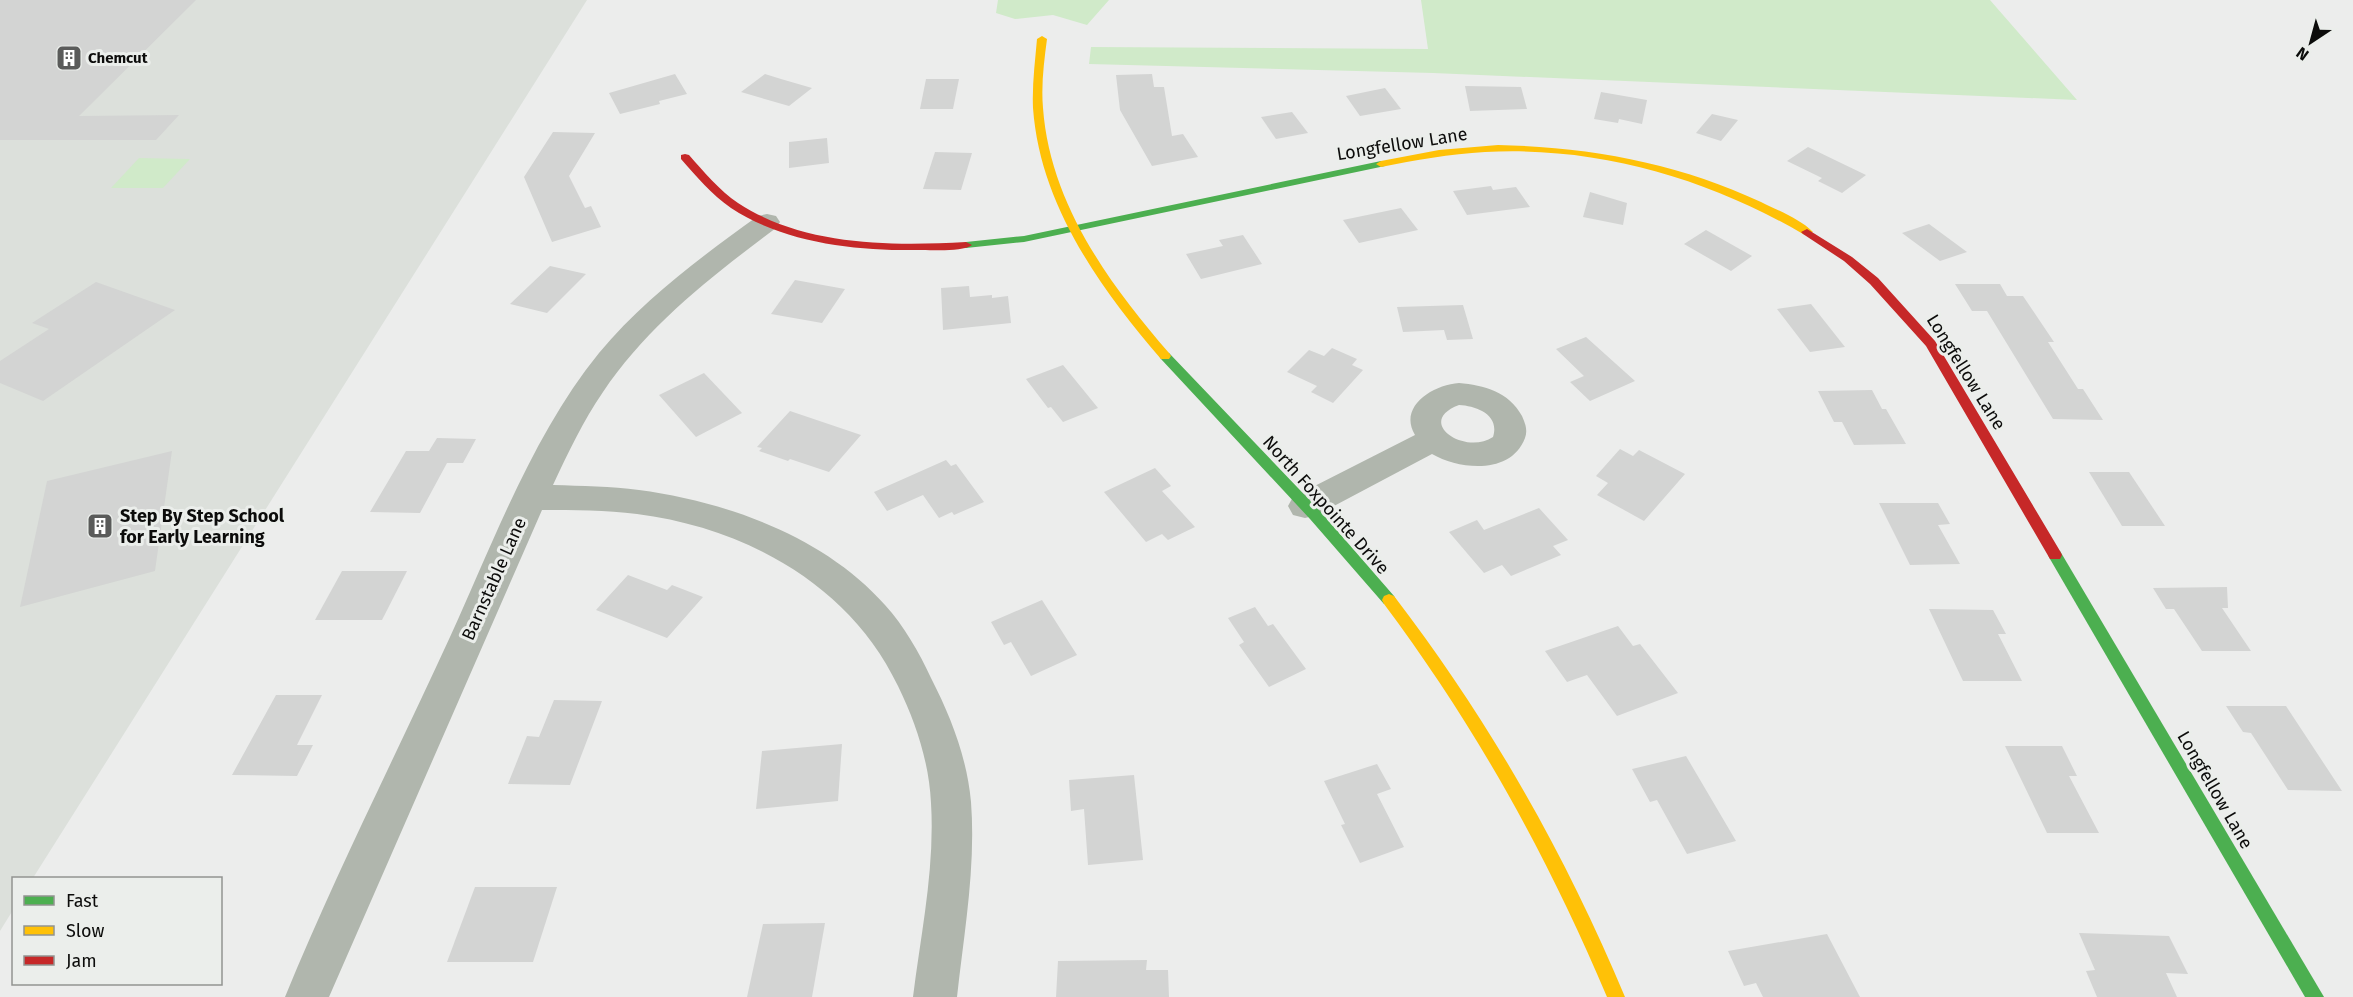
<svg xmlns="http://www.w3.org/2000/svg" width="2353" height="997" viewBox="0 0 2353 997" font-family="'Fira Sans',sans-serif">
<rect width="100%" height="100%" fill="#ecedec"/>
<!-- built -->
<path fill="#dce0db" d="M 0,0 L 587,0 L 33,878 L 14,878 L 13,910 L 0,931 Z"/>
<!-- green -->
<g fill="#d0eac9">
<path d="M 998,0 L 1109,0 L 1087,25 L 1053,15 L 1015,19 L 996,13 Z"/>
<path d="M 1421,0 L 1990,0 L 2077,100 L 1433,73 L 1089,64 L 1091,47 L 1428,49 Z"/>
<path d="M 139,158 L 190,159 L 163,188 L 111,188 Z"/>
</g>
<!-- building -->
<g fill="#d3d4d3">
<path d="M 0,0 L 196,0 L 79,116 L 179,115 L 156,140 L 0,140 Z"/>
<path d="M 675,74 L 687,94 L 659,101 L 660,104 L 620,114 L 609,93 Z"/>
<path d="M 765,74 L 781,79 L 812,88 L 789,106 L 741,92 Z"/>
<path d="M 1152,74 L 1154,87 L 1164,87 L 1172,136 L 1183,134 L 1198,157 L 1152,166 L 1120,110 L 1116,75 Z"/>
<path d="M 926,79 L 959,79 L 953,109 L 920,109 Z"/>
<path d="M 1465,86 L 1521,87 L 1527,109 L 1470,111 Z"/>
<path d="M 1385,88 L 1401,109 L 1360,116 L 1346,96 Z"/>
<path d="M 1601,92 L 1647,100 L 1642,124 L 1619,119 L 1618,123 L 1594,119 Z"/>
<path d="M 1292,112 L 1308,133 L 1276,139 L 1261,117 Z"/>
<path d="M 1712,114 L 1738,120 L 1721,141 L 1696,133 Z"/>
<path d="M 553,132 L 595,133 L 569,176 L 585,208 L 591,206 L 601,227 L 552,242 L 524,177 Z"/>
<path d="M 827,138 L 829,163 L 789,168 L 789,142 Z"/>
<path d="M 1808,147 L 1839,162 L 1866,175 L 1842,193 L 1818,181 L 1822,178 L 1787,161 Z"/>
<path d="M 935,152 L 972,153 L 961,190 L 923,189 Z"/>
<path d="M 1491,186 L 1493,190 L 1516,187 L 1530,207 L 1467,215 L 1453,191 Z"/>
<path d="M 1590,192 L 1627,203 L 1623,225 L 1583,217 Z"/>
<path d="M 1401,208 L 1418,230 L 1359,243 L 1343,220 Z"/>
<path d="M 1929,224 L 1967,252 L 1940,261 L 1902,233 Z"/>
<path d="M 1706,230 L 1752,256 L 1731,271 L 1684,244 Z"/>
<path d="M 1243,235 L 1262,264 L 1201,279 L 1186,254 L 1223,246 L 1219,240 Z"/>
<path d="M 550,266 L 586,274 L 547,313 L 510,304 Z"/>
<path d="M 795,280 L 845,289 L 822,323 L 771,314 Z"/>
<path d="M 96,282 L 175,310 L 43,401 L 0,383 L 0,361 L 49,329 L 32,323 Z"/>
<path d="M 1955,284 L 2000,284 L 2007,296 L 2023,296 L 2054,342 L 2048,342 L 2078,389 L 2083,389 L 2103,420 L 2053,419 L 1987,311 L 1972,311 Z"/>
<path d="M 969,286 L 970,297 L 992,295 L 992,298 L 1008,296 L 1011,323 L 943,330 L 941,288 Z"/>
<path d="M 1811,304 L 1845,347 L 1810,352 L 1777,309 Z"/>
<path d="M 1463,305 L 1473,339 L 1447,340 L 1444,330 L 1403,332 L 1397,307 Z"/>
<path d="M 1586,337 L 1635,381 L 1590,401 L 1570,382 L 1584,376 L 1556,349 Z"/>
<path d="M 1332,348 L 1357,359 L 1352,365 L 1363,370 L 1333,403 L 1311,392 L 1317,386 L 1287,372 L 1309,350 L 1324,356 Z"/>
<path d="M 1063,365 L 1098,408 L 1063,422 L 1051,407 L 1048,408 L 1026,379 Z"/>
<path d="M 704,373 L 742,413 L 696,437 L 659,395 Z"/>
<path d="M 1872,390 L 1882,409 L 1886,409 L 1906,444 L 1854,445 L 1842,422 L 1834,422 L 1818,391 Z"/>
<path d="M 790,411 L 861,435 L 829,472 L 790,459 L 788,461 L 759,451 L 762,448 L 757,447 Z"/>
<path d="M 437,438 L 476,439 L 463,463 L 447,463 L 420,513 L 370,512 L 406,451 L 429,451 Z"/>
<path d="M 1620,449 L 1633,456 L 1639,450 L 1685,474 L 1644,521 L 1597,495 L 1608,483 L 1596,476 Z"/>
<path d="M 172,451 L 155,571 L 20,607 L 47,481 Z"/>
<path d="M 946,460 L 951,466 L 956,464 L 984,502 L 954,515 L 952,512 L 939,518 L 923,495 L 887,511 L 874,492 Z"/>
<path d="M 1155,468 L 1171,486 L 1162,491 L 1195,527 L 1168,540 L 1162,534 L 1146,542 L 1104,492 Z"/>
<path d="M 2089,472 L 2129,472 L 2165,526 L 2122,526 Z"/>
<path d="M 1879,503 L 1938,503 L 1950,524 L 1938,525 L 1960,564 L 1910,565 Z"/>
<path d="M 1539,508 L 1568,540 L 1553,546 L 1561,555 L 1511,576 L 1502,565 L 1484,573 L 1449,532 L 1477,520 L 1484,530 Z"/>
<path d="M 342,571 L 407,571 L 382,620 L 315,620 Z"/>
<path d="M 628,575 L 667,590 L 672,585 L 703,597 L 667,638 L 596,610 Z"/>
<path d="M 2227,587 L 2228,608 L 2222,608 L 2251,651 L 2202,651 L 2174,609 L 2166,609 L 2153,588 Z"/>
<path d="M 1042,600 L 1077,655 L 1031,676 L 1011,642 L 1004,645 L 991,622 Z"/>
<path d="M 1255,607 L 1268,626 L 1273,624 L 1306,669 L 1269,687 L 1239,645 L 1244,642 L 1228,618 Z"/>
<path d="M 1929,609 L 1993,610 L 2006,634 L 1998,634 L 2022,681 L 1963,681 Z"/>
<path d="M 1618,626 L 1633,646 L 1640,644 L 1678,693 L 1617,716 L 1587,675 L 1567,682 L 1545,651 Z"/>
<path d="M 276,695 L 322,695 L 297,745 L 313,745 L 297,776 L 232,775 Z"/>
<path d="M 554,700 L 602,701 L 570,785 L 508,784 L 527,736 L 539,737 Z"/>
<path d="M 2226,706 L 2286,706 L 2342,791 L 2288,790 L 2251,733 L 2243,732 Z"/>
<path d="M 842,744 L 838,801 L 756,809 L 762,751 Z"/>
<path d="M 2005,746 L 2062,746 L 2077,776 L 2069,776 L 2099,833 L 2047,833 Z"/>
<path d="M 1686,756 L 1736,841 L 1687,854 L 1657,800 L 1650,802 L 1632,769 Z"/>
<path d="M 1377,764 L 1391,789 L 1377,794 L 1404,847 L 1360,863 L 1341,825 L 1345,824 L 1324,781 Z"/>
<path d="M 1134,775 L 1143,860 L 1088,865 L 1084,809 L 1071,811 L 1069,780 Z"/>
<path d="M 475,887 L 557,887 L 533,962 L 447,962 Z"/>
<path d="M 825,923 L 812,997 L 747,997 L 763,924 Z"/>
<path d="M 2079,933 L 2169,936 L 2188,974 L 2166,973 L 2177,997 L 2097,997 L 2086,971 L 2095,970 Z"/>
<path d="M 1827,934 L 1860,997 L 1763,997 L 1756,983 L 1744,986 L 1728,951 Z"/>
<path d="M 1147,960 L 1146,970 L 1168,970 L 1169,997 L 1056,997 L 1058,961 Z"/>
</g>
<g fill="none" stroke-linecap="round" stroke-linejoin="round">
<!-- street -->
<g fill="#b0b6ad" fill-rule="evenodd">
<path d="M 767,214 L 776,216 L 780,222 L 776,228 C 712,276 648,325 603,392 C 583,421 568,453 553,485 C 582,486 611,486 639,490 C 728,502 825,537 885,605 C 904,626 919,652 931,678 C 951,717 967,758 971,802 C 976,867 964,933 957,997 L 913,997 C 921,933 935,868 931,803 C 929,762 916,723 898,686 C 850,585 746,528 637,514 C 606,510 574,510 542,510 L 329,997 L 285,997 C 335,875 395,757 450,637 C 493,543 533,434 599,353 C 644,299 701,257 758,216 Z"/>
<path d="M 1459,383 C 1484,385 1509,392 1522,416 C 1525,423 1528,430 1525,438 C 1511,475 1460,470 1432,454 L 1317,515 L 1305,518 L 1293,515 L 1288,506 L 1293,497 L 1415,435 C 1398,407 1432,385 1459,383 ZM 1459,405 C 1477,406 1500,415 1493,437 C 1465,456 1414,422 1459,405 Z"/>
</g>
<!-- fast -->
<g fill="#4caf50" fill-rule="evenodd">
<path d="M 1381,161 L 1386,164 L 1385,166 L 1024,242 L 966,248 L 960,245 L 966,242 L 1024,236 Z"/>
<path d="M 1165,352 L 1169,353 L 1320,511 L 1394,596 L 1396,600 L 1394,604 L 1384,604 L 1310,519 L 1161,359 L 1159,356 Z"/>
<path d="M 2055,550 L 2060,551 L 2324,997 L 2305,997 L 2050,559 L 2048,555 L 2050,551 Z"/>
</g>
<!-- slow -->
<g fill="#ffc107" fill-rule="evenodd">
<path d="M 1042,36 L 1047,39 C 1044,62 1041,85 1043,108 C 1050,203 1109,284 1169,353 L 1171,356 L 1169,359 L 1161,359 C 1100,288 1040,205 1033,108 C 1032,85 1035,62 1037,39 Z"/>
<path d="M 1498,145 C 1590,147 1678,163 1761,202 C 1777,210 1800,219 1813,232 L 1807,235 L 1803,234 C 1707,178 1598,146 1485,152 C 1450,154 1415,160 1381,167 L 1376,164 L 1381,161 L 1439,150 Z"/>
<path d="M 1389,594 L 1394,596 C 1489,720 1565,853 1625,997 L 1607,997 C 1547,855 1476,727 1384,604 L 1382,600 L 1384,596 Z"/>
</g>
<!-- jam -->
<g fill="#c62828" fill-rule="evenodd">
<path d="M 685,154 L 689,155 C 704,172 719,190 738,203 C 804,246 890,246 966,242 L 972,245 C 963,252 934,250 922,250 C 858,251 786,244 731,208 C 712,195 696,176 681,159 L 681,155 Z"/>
<path d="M 1807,229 L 1852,257 L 1878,278 L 1935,341 L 2060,551 L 2062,555 L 2060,559 L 2050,559 L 1926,346 L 1870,284 L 1844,261 L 1803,234 L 1801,232 Z"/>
</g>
</g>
<!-- icons -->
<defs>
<g id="building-square" transform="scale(1.35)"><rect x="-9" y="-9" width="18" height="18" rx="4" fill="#5a5b5a" stroke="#ebeeeb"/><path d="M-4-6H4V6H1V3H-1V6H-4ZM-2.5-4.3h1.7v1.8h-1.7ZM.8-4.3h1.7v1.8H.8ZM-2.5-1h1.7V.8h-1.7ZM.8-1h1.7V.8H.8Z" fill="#fff"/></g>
</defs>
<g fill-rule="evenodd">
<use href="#building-square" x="69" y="58"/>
<use href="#building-square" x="100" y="526"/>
</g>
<g text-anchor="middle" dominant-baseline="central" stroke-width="6" stroke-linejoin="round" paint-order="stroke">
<!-- far-poi labels -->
<g font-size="15" font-weight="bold" fill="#0c0c0b" stroke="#ebeeeb" text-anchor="start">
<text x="88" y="58">Chemcut</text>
</g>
<!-- street labels -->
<g font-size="18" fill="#0c0c0b" stroke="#ebeeeb">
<text transform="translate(1402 144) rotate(-9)">Longfellow Lane</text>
<text transform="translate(1966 372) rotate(58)">Longfellow Lane</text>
<text transform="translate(1326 505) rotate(48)">North Foxpointe Drive</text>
<text transform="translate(494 579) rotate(-66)">Barnstable Lane</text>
<text transform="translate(2215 790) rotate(60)">Longfellow Lane</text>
</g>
<!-- poi labels -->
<g font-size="18" font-weight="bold" fill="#0c0c0b" stroke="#ebeeeb" text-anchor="start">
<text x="120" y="516">Step By Step School<tspan x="120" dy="21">for Early Learning</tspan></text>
</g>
</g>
<!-- legend -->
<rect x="12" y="877" width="210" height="108" fill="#ebeeeb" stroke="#929491" stroke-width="1.5"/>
<rect x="24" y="896" width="30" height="9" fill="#4caf50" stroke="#929491" stroke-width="1.5"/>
<text x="66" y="907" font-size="18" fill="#0c0c0b">Fast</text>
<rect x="24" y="926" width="30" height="9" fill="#ffc107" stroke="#929491" stroke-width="1.5"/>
<text x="66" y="937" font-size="18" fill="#0c0c0b">Slow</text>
<rect x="24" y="956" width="30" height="9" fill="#c62828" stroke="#929491" stroke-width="1.5"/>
<text x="66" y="967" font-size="18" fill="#0c0c0b">Jam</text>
<!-- north arrow -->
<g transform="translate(2311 42) rotate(216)" stroke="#ebeeeb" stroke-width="4.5" paint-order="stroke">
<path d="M0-4.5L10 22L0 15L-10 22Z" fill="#0c0c0b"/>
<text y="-9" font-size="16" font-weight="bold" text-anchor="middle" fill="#0c0c0b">N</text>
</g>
</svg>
